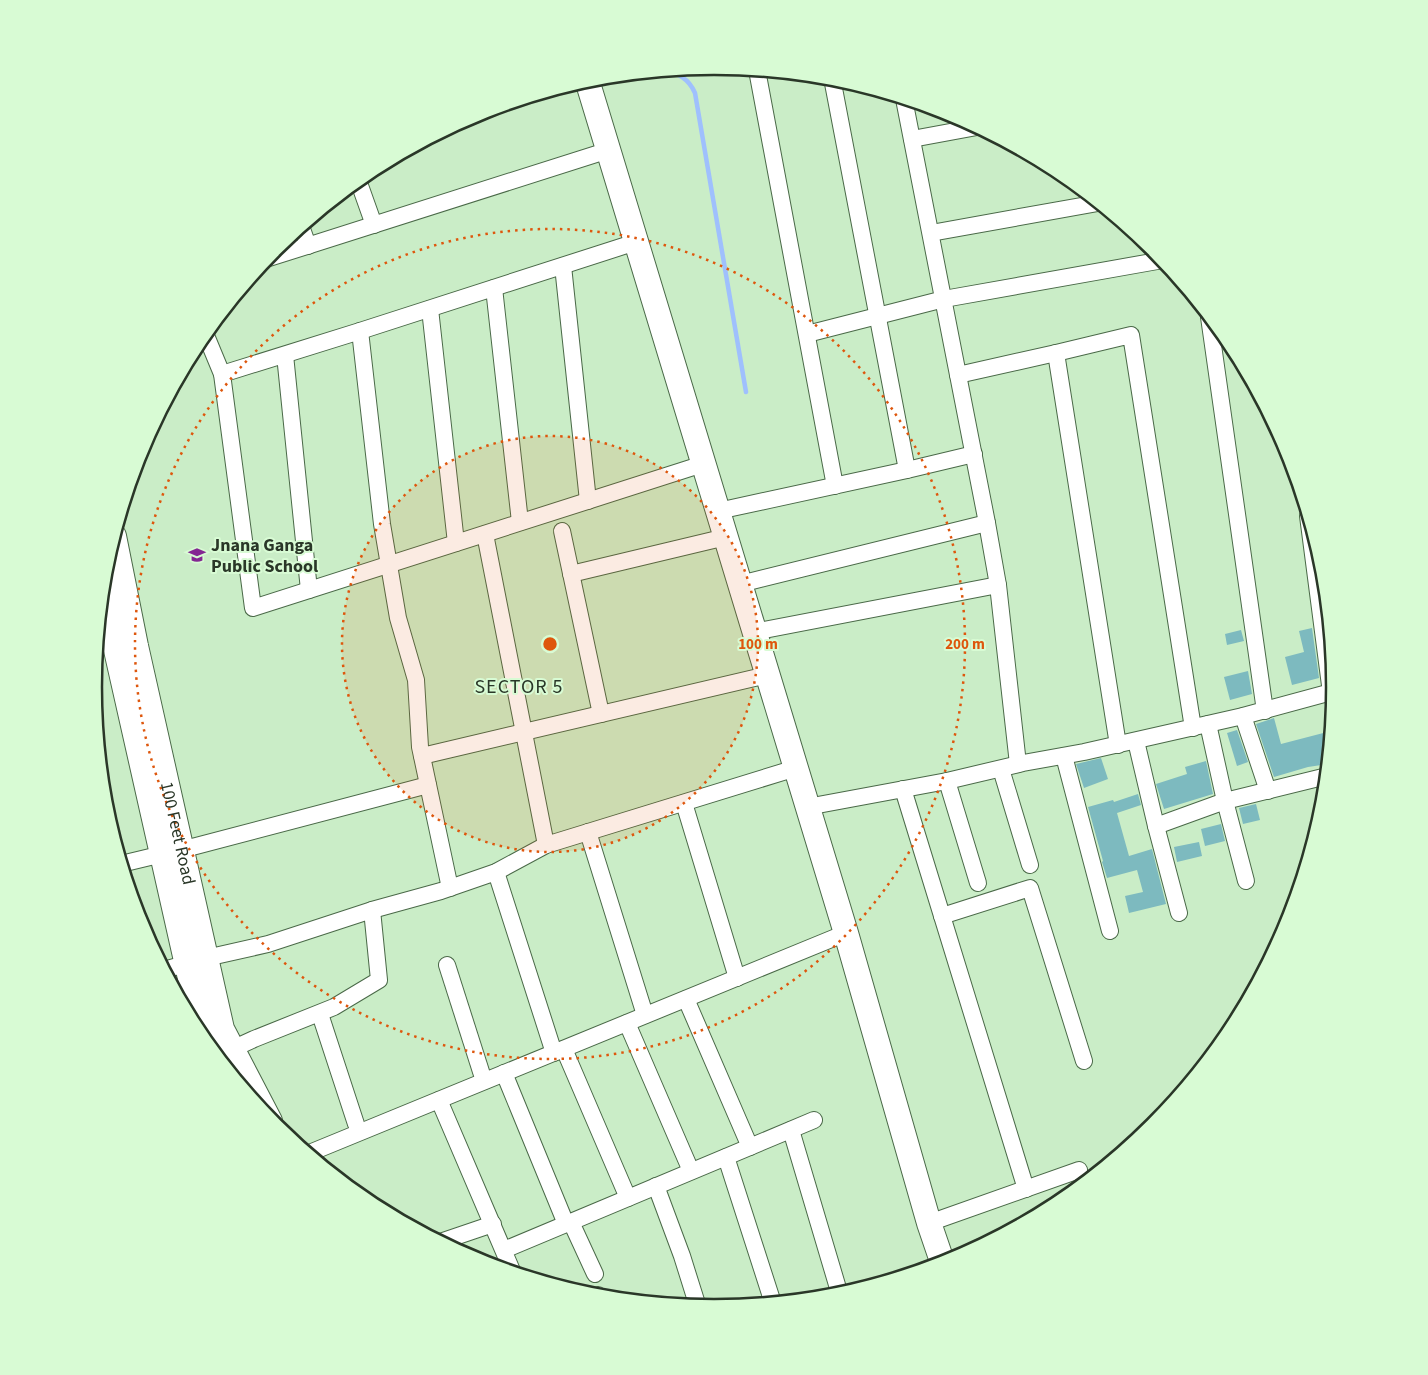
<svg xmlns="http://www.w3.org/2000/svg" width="1428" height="1375" viewBox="0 0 1428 1375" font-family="'Source Sans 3',sans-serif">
<rect width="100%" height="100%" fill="#caedc7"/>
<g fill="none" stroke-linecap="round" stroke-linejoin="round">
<!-- stream -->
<path stroke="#9fc0fd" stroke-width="4.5" d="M 662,71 C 678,72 689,79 695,93 L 746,392"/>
</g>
<!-- building -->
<g fill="#7dbabf">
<path d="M 1312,628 L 1319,678 L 1292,685 L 1285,657 L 1304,652 L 1299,631 Z"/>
<path d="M 1241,630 L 1244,641 L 1227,645 L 1225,634 Z"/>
<path d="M 1248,671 L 1252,694 L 1230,700 L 1224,677 Z"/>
<path d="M 1274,718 L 1281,744 L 1331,731 L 1328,764 L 1308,767 L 1274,777 L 1256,724 Z"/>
<path d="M 1237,730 L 1248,762 L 1237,766 L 1227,733 Z"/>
<path d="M 1101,758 L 1108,779 L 1084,788 L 1076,764 Z"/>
<path d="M 1206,761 L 1213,794 L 1164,809 L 1156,784 L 1187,774 L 1185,767 Z"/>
<path d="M 1138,794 L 1141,805 L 1117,813 L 1129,856 L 1152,849 L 1166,904 L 1129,913 L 1125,896 L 1143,892 L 1137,870 L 1107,878 L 1102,862 L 1103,861 L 1088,807 L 1113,800 L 1114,802 Z"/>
<path d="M 1256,804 L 1260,820 L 1243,824 L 1239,808 Z"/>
<path d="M 1221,824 L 1225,841 L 1205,846 L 1201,829 Z"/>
<path d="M 1199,842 L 1202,856 L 1177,862 L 1174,847 Z"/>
</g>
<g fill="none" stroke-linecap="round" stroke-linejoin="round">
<!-- street casing -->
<g stroke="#4a6948" stroke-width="18">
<g id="street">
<path d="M 757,70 L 835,486"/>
<path d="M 832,78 L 907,470"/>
<path d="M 904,99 L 987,523 L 998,585 L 1018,764"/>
<path d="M 912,139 L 977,127"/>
<path d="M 358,180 L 374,225"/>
<path d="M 301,226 L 308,246"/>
<path d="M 931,233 L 1098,203"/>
<path d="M 266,259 L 609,150"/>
<path d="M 563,266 L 588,501"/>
<path d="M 494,288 L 520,522"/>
<path d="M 430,309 L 456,543"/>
<path d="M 1209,317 L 1265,711"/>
<path d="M 360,331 L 382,524 L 398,618 L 416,680 L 420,747 L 450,888"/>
<path d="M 205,333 L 222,374 L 253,608 L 703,464"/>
<path d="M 807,334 L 944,299 L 1163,260"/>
<path d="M 1056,353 L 1118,745"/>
<path d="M 285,355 L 309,590"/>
<path d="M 222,374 L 360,331 L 636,242"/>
<path d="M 958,375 L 1056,353 L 1131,335 L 1193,728"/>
<path d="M 718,511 L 907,470 L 974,454"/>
<path d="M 1308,516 L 1331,693"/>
<path d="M 562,531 L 601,714"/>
<path d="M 485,534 L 546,845"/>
<path d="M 571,574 L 726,537"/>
<path d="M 740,584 L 987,523"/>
<path d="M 754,632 L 998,585"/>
<path d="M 1243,716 L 1268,791"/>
<path d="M 1208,724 L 1225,801 L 1327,776"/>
<path d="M 1136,741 L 1156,826 L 1179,913"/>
<path d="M 422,756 L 767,675"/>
<path d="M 1064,756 L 1110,931"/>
<path d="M 1001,769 L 1030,865"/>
<path d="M 947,781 L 978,883"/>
<path d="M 903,789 L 1026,1189"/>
<path d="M 684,803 L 737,978"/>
<path d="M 807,807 L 947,781 L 1023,763 L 1084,752 L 1243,716 L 1335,691"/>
<path d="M 1156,826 L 1225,801 L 1246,881"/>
<path d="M 588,832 L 645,1015"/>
<path d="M 121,864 L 196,846 L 428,785"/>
<path d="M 496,872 L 554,1053"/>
<path d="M 942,916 L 1030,888 L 1084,1061"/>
<path d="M 447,965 L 484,1081"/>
<path d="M 164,970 L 206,958 L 268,944 L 372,910 L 441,891 L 496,872 L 546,845 L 796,768"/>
<path d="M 686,999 L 750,1147"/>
<path d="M 320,1014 L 356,1124"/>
<path d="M 627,1023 L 691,1171"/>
<path d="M 564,1049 L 628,1198"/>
<path d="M 217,1056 L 254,1039 L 334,1007 L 379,980 L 372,910"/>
<path d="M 504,1073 L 566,1224"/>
<path d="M 439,1100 L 513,1273"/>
<path d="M 791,1130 L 840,1295"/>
<path d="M 307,1154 L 846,933"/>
<path d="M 726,1157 L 773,1303"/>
<path d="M 656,1186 L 682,1256 L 698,1307"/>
<path d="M 571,1222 L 595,1274"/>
<path d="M 929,1223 L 1079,1170"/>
<path d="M 440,1242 L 493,1224"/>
<path d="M 504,1250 L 814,1120"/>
<path d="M 598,1295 L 598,1297"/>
</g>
</g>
<!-- secondary casing -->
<g stroke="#4a6948" stroke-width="26">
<g id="secondary">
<path d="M 587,80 L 846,933 L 929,1223 L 943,1264"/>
<path id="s1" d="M 114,536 L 136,646 L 222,1029 L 270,1121"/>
<path d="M 103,585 L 116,650 L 203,1036 L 206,1043"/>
</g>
</g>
<!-- street -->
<use href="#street" stroke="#fff" stroke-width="16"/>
<!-- secondary -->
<use href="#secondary" stroke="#fff" stroke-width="24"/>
</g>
<!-- distance rings -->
<circle cx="550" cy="644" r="208" fill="#de570d" fill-opacity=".12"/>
<g fill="none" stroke="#de570d" stroke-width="2.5" stroke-dasharray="2.5 5">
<circle cx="550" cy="644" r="208"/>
<circle cx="550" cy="644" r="415"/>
</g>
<!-- icons -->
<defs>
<g id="school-bare" transform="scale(1.35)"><path d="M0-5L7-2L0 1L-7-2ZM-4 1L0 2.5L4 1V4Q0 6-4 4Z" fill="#842792" stroke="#d8fbd4" stroke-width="2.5" paint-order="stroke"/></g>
</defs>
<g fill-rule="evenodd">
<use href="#school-bare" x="197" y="555"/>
</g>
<g text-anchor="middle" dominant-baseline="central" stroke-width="4" stroke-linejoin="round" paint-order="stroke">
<!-- poi labels -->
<g font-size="18" font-weight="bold" fill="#2a3728" stroke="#d8fbd4" text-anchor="start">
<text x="211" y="545">Jnana Ganga<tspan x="211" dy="21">Public School</tspan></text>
</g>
<!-- street labels -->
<g font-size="18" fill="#2a3728" stroke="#d8fbd4">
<text stroke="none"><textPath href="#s1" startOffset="304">100 Feet Road</textPath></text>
</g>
<!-- quarter labels -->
<g font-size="20" letter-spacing="1" fill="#2a3728" stroke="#d8fbd4">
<text x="519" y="687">SECTOR 5</text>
</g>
</g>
<!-- crop -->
<path d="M0 0H1428V1375H0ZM102 687a612 612 0 1 1 1224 0a612 612 0 1 1-1224 0Z" fill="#d8fbd4" fill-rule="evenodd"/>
<path fill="none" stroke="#2a3728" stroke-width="2.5" d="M102 687a612 612 0 1 1 1224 0a612 612 0 1 1-1224 0Z"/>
<circle cx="550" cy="644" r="8" fill="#de570d" stroke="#d8fbd4" stroke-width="2.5"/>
<g font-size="15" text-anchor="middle" font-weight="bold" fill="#de570d" stroke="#d8fbd4" stroke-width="4" stroke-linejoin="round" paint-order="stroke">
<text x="758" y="649">100 m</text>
<text x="965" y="649">200 m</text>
</g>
</svg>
